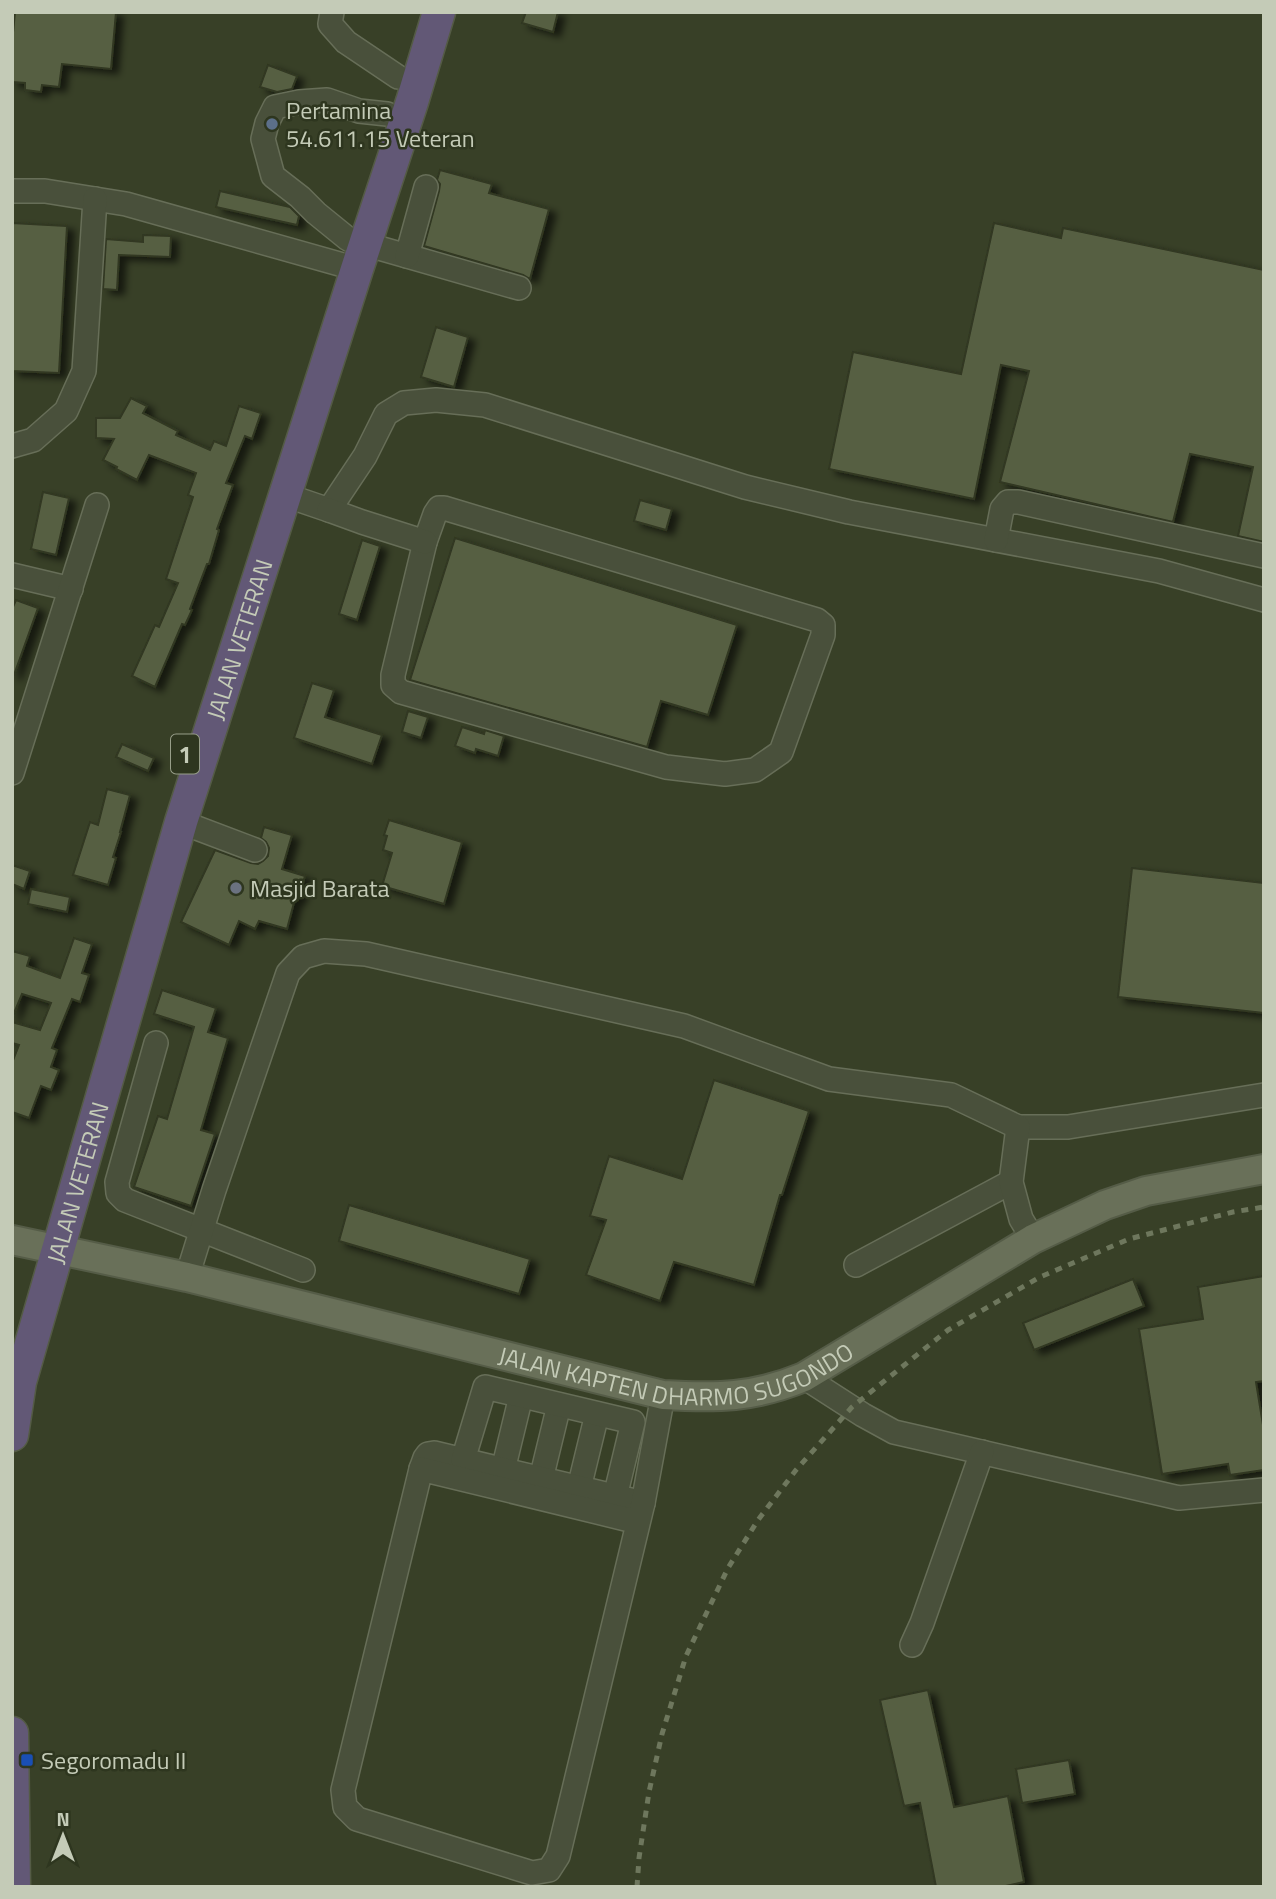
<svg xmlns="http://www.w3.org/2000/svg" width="1276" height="1899" viewBox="0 0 1276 1899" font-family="'Titillium Web',sans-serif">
<defs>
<filter id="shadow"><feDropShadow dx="7" dy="4.5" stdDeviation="3.5" flood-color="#0009"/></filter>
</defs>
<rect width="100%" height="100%" fill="#384027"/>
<!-- building -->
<g fill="#575f43" stroke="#303721" stroke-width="2" filter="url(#shadow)">
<path d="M 15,12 L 116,12 L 111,69 L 62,64 L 59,87 L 42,85 L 41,92 L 25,90 L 25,83 L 12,82 L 12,43 Z"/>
<path d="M 526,12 L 558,12 L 553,32 L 522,23 Z"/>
<path d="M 268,65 L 297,76 L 292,89 L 277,92 L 260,87 Z"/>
<path d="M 440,170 L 492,184 L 489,193 L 549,209 L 530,279 L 523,275 L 424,246 L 439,191 L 440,184 L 437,180 Z"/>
<path d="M 220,191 L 290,207 L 299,216 L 297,225 L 216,207 Z"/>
<path d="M 12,223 L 67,226 L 59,373 L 12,371 Z"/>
<path d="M 994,223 L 1061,238 L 1063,228 L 1264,270 L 1264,542 L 1238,536 L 1253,467 L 1190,454 L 1173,522 L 1000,482 L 1029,371 L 1001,365 L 974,499 L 829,469 L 853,352 L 961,374 Z"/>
<path d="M 143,235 L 171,236 L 170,257 L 119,255 L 117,290 L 103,289 L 106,239 L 143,242 Z"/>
<path d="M 436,327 L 468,337 L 454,387 L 421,377 Z"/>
<path d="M 131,398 L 147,406 L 143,413 L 178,431 L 176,435 L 210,450 L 214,441 L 226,446 L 239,406 L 261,413 L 252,439 L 245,436 L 226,483 L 233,485 L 217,529 L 219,530 L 209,564 L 207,564 L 190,609 L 192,610 L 185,625 L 182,624 L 155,687 L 132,676 L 155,625 L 159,627 L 178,583 L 166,579 L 193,497 L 188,495 L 196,473 L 149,455 L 137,480 L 116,469 L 117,467 L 103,460 L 114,439 L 96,438 L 96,418 L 120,418 Z"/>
<path d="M 43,492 L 69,498 L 56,555 L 31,549 Z"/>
<path d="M 640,500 L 672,509 L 666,530 L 634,521 Z"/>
<path d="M 455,538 L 737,625 L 708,715 L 661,701 L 647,747 L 410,680 Z"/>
<path d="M 362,540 L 380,546 L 357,620 L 339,614 Z"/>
<path d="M 16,600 L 38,608 L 14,675 L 12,674 L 12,609 Z"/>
<path d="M 312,683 L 334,690 L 325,717 L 382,735 L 372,764 L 294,738 Z"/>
<path d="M 408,711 L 428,717 L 421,738 L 402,732 Z"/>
<path d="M 462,727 L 484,734 L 485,730 L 504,736 L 498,756 L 476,749 L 475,753 L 455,746 Z"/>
<path d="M 122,744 L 154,758 L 148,771 L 116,757 Z"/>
<path d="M 107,789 L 130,795 L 120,832 L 121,832 L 113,857 L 116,858 L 108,885 L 73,875 L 90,822 L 98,825 Z"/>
<path d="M 389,820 L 462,842 L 444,904 L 382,886 L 392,853 L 383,850 L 387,836 L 384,835 Z"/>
<path d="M 264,827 L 292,835 L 282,869 L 305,876 L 298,900 L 295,899 L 287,929 L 259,921 L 255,929 L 239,921 L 229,945 L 181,922 L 215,850 L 251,863 L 258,864 L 263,861 L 268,856 L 269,848 L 266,842 L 261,838 Z"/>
<path d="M 12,865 L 30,871 L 24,889 L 12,884 Z"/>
<path d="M 1132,868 L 1264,883 L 1264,1013 L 1118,997 Z"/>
<path d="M 31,889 L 70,897 L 67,912 L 28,904 Z"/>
<path d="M 74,938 L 92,944 L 82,973 L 89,975 L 80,1002 L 72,999 L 52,1048 L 57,1050 L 51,1067 L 59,1070 L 51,1090 L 41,1086 L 29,1118 L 12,1112 L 12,1063 L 19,1045 L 12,1043 L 12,1022 L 40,1030 L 51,1003 L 22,994 L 12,1018 L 12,951 L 30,956 L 27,966 L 60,978 Z"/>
<path d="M 162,990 L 216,1008 L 208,1032 L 228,1038 L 201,1130 L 215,1134 L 191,1206 L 134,1187 L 158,1116 L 167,1119 L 194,1027 L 154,1014 Z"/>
<path d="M 714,1080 L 809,1111 L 782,1195 L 780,1195 L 754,1285 L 674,1262 L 660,1301 L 586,1275 L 606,1220 L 590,1216 L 609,1156 L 682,1179 Z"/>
<path d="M 349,1205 L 530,1259 L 519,1294 L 339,1241 Z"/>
<path d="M 1264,1276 L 1264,1381 L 1256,1382 L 1264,1431 L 1264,1470 L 1230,1475 L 1228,1464 L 1162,1474 L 1139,1329 L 1203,1319 L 1198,1287 Z"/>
<path d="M 1133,1279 L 1144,1306 L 1034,1350 L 1023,1323 Z"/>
<path d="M 928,1690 L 954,1807 L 1008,1796 L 1024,1882 L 1001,1887 L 936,1887 L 920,1803 L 904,1806 L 880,1700 Z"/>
<path d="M 1069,1760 L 1075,1794 L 1022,1803 L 1016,1769 Z"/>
</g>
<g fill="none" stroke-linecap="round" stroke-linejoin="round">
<!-- minor casing -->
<g stroke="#676e58" stroke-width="26">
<g id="minor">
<path d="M 332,12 L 330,24 L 346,42 L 398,77"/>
<path d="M 12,191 L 45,191 L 126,204 L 357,269"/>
<path d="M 348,239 L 316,213 L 300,197 L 273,176 L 263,139 L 267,123 L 275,107 L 299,102 L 327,100 L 359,111 L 387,114"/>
<path d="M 365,244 L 519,288"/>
<path d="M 407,256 L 426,187"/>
<path d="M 12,446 L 33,440 L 66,411 L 84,371 L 95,199"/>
<path d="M 285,495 L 329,510 L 365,456 L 386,414 L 404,403 L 436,400 L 485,405 L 745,487 L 849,512 L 1159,571 L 1264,600"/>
<path d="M 439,508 L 444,508 L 817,620 L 823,625 L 823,635 L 781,752 L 755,770 L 725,774 L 666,767 L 401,692 L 393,685 L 393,675 L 425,542 L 435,514 Z"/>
<path d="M 329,510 L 362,522 L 425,542"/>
<path d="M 996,540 L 1002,509 L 1008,502 L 1018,502 L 1264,556"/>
<path d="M 12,575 L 71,589"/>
<path d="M 12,773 L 97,505"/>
<path d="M 181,822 L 255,850"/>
<path d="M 156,1043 L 117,1182 L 118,1193 L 125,1200 L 303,1270"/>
<path d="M 1018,1127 L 1068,1127 L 1264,1095"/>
<path d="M 856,1265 L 1011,1182"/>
<path d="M 187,1277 L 214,1190 L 288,973 L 303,957 L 324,951 L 366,954 L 684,1026 L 829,1079 L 951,1095 L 1018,1127 L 1011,1182 L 1021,1219 L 1033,1239"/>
<path d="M 804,1377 L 863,1415 L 894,1432 L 929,1440 L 1179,1498 L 1264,1490"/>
<path d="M 421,1469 L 425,1458 L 428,1454 L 434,1453 L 463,1460"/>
<path d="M 503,1470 L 521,1396"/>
<path d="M 541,1479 L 559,1405"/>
<path d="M 579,1488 L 597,1414"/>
<path d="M 615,1497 L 633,1422 L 485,1387 L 463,1460 L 643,1503"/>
<path d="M 638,1522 L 421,1469 L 343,1790 L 345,1807 L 357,1819 L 532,1873 L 549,1870 L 558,1856 L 643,1503 L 663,1395"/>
<path d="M 912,1645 L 922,1623 L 982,1452"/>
</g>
</g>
<!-- major casing -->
<g stroke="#555c47" stroke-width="32">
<g id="major">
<path id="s1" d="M 12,1240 L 187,1277 L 663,1395 C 718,1398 753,1398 804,1377 L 1033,1239 L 1105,1205 L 1146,1191 L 1264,1169"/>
</g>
</g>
<!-- highway casing -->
<g stroke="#545b45" stroke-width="35">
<g id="highway">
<path id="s2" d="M 12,1435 L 20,1382 L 181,822 L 357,269 L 412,102 L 439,12"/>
<path d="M 12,1733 L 14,1887"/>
</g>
</g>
<!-- minor -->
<use href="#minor" stroke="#49503b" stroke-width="23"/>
<!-- major -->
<use href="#major" stroke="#697059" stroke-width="28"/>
<!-- highway -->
<use href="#highway" stroke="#625876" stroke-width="32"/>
<!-- rail -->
<path stroke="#6e775d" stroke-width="5" stroke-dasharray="7 7" stroke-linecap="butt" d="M 637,1887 L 639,1858 L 649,1792 L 662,1734 L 686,1656 L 728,1568 L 758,1520 L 796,1470 L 852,1407 L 948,1330 L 1040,1277 L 1129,1239 L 1233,1212 L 1264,1207"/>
</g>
<!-- markers -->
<circle fill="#5c6f8a" stroke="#2e361f" stroke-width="2.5" cx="272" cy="124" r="7"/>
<circle fill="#6b7280" stroke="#2e361f" stroke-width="2.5" cx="236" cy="888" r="7"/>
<rect fill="#1a4fb4" stroke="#2e361f" stroke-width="2.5" x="20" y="1753" width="14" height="14" rx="3.5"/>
<g text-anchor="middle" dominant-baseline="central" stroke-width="5" stroke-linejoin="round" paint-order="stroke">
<!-- shield labels -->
<rect fill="#2e361f" stroke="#979e89" stroke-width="2" x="171" y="734.5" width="28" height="39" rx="5"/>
<g font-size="23" font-weight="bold" fill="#c4cbb7">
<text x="185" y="754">1</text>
</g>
<!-- poi labels -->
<g font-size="24" fill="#c4cbb7" stroke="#2e361f" text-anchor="start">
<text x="286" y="110">Pertamina<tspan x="286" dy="28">54.611.15 Veteran</tspan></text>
<text x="250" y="888">Masjid Barata</text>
<text x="41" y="1760">Segoromadu II</text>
</g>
<!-- street labels -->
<g font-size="24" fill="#c4cbb7" stroke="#2e361f">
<text stroke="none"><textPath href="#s2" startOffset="828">JALAN VETERAN</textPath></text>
<text stroke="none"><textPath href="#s2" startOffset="261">JALAN VETERAN</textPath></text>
<text stroke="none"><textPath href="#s1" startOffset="684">JALAN KAPTEN DHARMO SUGONDO</textPath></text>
</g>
</g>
<!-- border -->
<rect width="1276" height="1899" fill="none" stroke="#c4cbb7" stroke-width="28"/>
<!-- north arrow -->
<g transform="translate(63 1836)" stroke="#2e361f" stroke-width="5" paint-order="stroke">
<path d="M0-5L12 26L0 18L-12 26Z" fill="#c4cbb7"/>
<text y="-10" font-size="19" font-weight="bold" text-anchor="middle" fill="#c4cbb7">N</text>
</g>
</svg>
